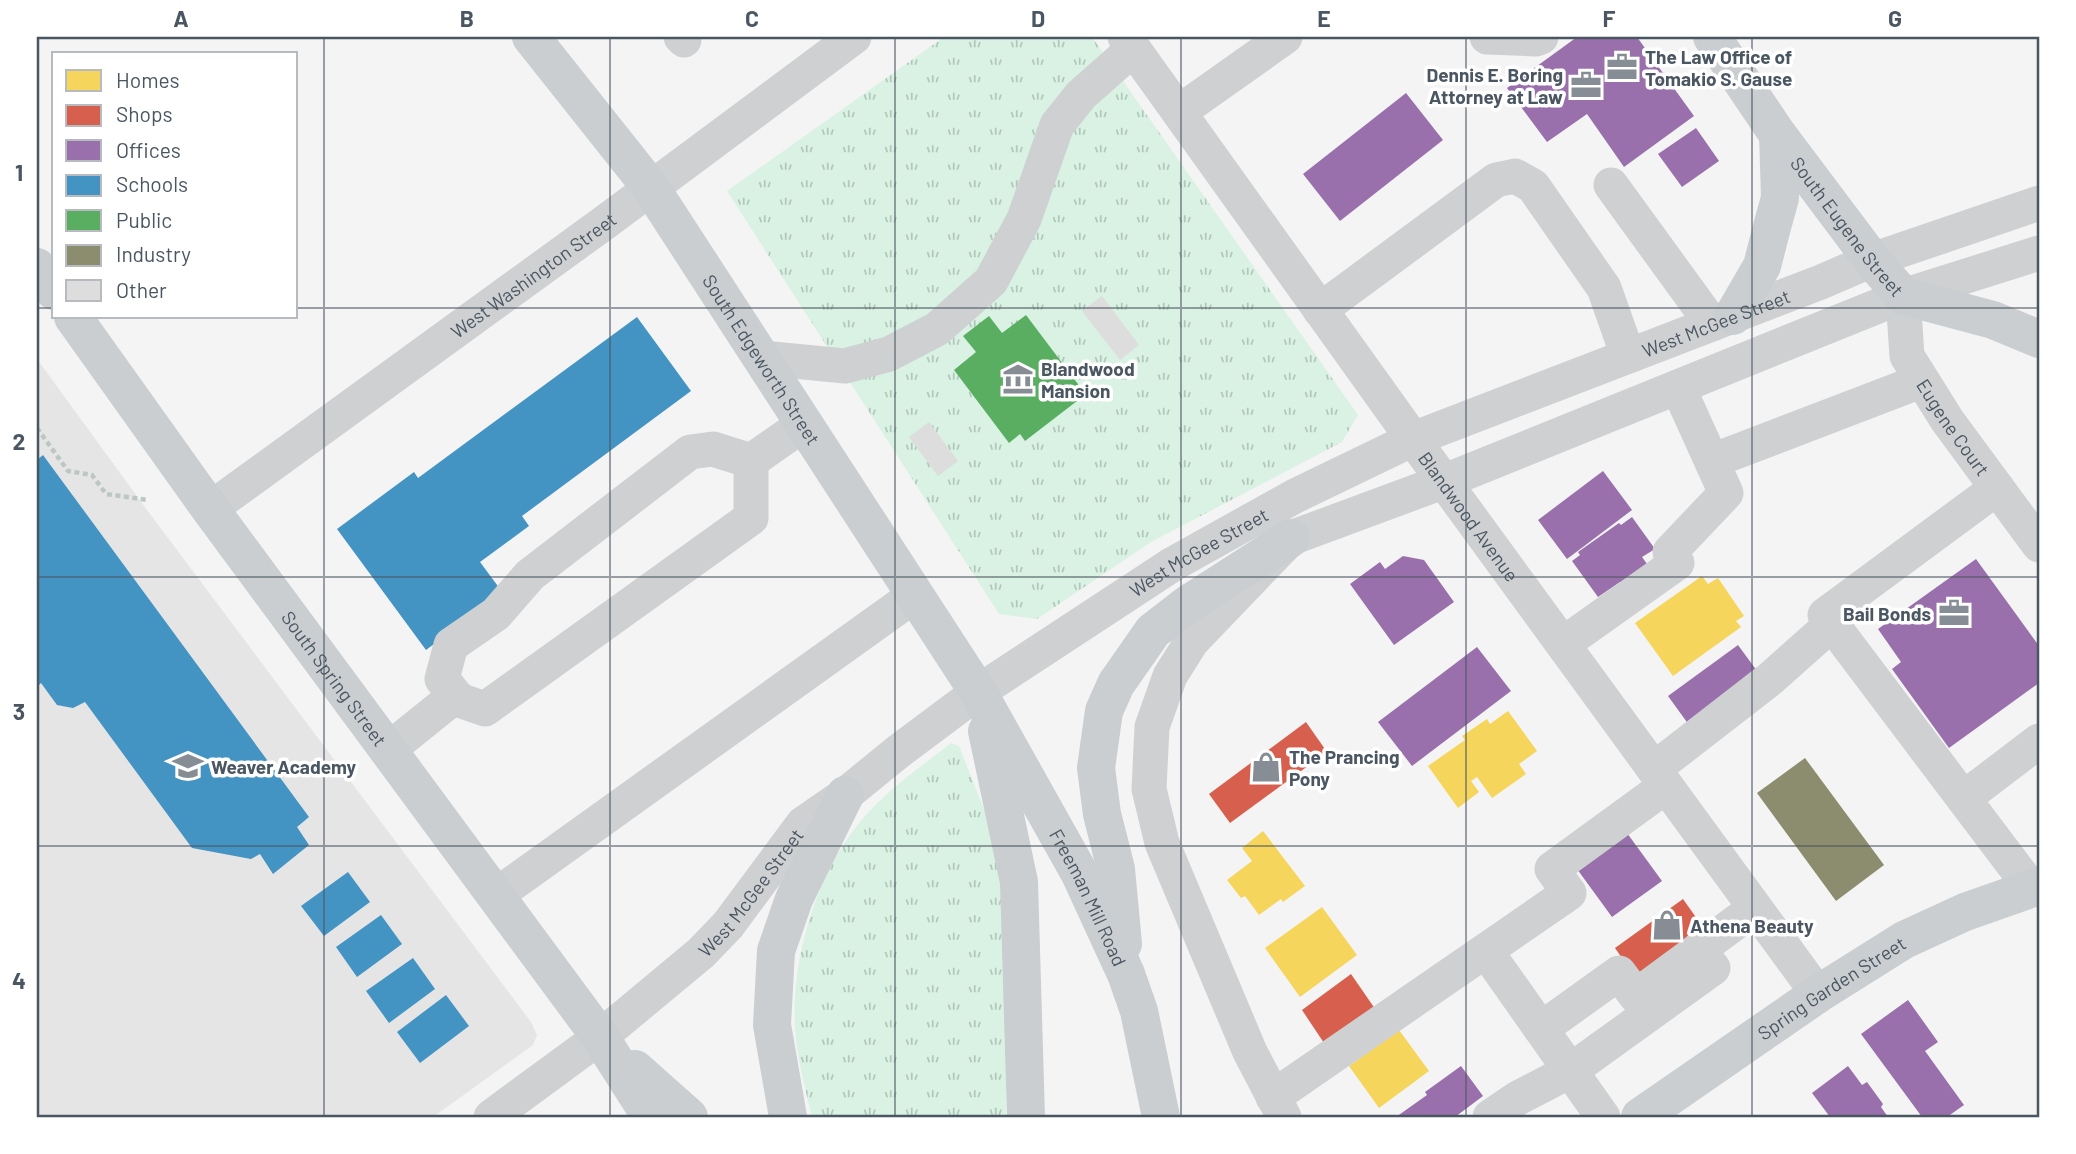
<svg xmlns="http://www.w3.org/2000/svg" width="2076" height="1154" viewBox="0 0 2076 1154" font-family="Barlow,sans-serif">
<defs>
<pattern id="grass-tufts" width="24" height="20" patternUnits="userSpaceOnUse" patternTransform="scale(1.75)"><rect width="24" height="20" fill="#d9f2e3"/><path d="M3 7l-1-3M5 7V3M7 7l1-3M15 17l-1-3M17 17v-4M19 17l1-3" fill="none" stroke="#b2c7bb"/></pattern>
</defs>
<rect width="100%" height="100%" fill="#f4f4f4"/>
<!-- education -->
<path fill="#e6e5e6" d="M 37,359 L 147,510 L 531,1022 L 537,1035 L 533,1045 L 433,1117 L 37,1117 Z"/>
<!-- grass -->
<g fill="url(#grass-tufts)">
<path d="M 944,37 L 1092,37 L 1358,415 L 1342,442 L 1151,542 L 1037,619 L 999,614 L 727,191 Z"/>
<path d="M 951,743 L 959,746 L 999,847 L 1009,908 L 1006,1117 L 812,1117 C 805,1088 797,1058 795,1028 C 791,957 817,869 866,815 C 891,787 922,766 951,743 Z"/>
</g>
<!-- homes -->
<g fill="#f6d55c">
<path d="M 1702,576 L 1708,584 L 1718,578 L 1744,616 L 1736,621 L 1741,627 L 1673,676 L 1635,623 Z"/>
<path d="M 1508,711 L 1537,751 L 1519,764 L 1526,774 L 1492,798 L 1477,777 L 1471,781 L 1479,792 L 1458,808 L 1428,766 L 1465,740 L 1462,736 L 1487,719 L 1490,724 Z"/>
<path d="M 1263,831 L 1305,886 L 1283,902 L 1281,899 L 1259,915 L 1245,896 L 1241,898 L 1227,880 L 1252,861 L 1242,848 Z"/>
<path d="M 1322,907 L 1357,955 L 1300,997 L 1265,948 Z"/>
<path d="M 1399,1030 L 1429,1071 L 1379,1108 L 1349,1066 Z"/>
</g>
<!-- shops -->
<g fill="#d6604d">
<path d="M 1306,722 L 1327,752 L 1230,823 L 1209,794 Z"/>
<path d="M 1683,899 L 1705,930 L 1639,983 L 1615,948 Z"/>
<path d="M 1351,974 L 1380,1016 L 1330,1052 L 1302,1010 Z"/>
</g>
<!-- offices -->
<g fill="#9970ab">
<path d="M 1577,37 L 1637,37 L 1694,116 L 1624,167 L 1587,114 L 1547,142 L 1507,88 Z"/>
<path d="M 1406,93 L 1443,140 L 1340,221 L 1303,174 Z"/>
<path d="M 1696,128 L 1719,161 L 1682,187 L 1658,154 Z"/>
<path d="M 1603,471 L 1632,510 L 1567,559 L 1538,520 Z"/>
<path d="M 1632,517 L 1655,549 L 1642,557 L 1650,568 L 1623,587 L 1620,582 L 1598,597 L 1572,561 L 1580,555 L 1578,552 L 1619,523 L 1621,525 Z"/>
<path d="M 1403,556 L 1424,560 L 1454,602 L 1394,645 L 1350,584 L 1380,562 L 1385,569 Z"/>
<path d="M 1976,559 L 2039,646 L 2039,683 L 1949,748 L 1892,669 L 1901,662 L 1878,629 Z"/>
<path d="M 1738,645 L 1760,675 L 1689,725 L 1668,696 Z"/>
<path d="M 1477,647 L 1511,691 L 1412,766 L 1378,722 Z"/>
<path d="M 1627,833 L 1662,881 L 1612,917 L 1577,869 Z"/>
<path d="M 1908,1000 L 1938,1042 L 1925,1051 L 1964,1105 L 1947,1117 L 1922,1117 L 1861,1034 Z"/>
<path d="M 1461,1066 L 1483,1096 L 1455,1117 L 1396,1117 L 1427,1095 L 1425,1092 Z"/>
<path d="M 1848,1066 L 1862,1085 L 1867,1082 L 1883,1104 L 1881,1107 L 1888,1117 L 1830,1117 L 1812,1093 Z"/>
</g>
<!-- schools -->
<g fill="#4393c3">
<path d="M 637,317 L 691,391 L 522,516 L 529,526 L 480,562 L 503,593 L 426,650 L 337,529 L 414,472 L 418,478 Z"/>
<path d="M 43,455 L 309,817 L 297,827 L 309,845 L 273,874 L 260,854 L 251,859 L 192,848 L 85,702 L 73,708 L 57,705 L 41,683 L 37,687 L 37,460 Z"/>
<path d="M 348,872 L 370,902 L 324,936 L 301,906 Z"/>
<path d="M 381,915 L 402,944 L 357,977 L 336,947 Z"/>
<path d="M 413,958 L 435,989 L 389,1023 L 366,991 Z"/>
<path d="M 446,995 L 469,1026 L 420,1063 L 397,1032 Z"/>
</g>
<!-- public -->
<path fill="#5aae61" d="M 1026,315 L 1081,388 L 1072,394 L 1077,401 L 1025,441 L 1020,434 L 1009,443 L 954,370 L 976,352 L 963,336 L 989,316 L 1002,333 Z"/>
<!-- industry -->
<path fill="#8c8c6e" d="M 1805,758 L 1884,865 L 1836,901 L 1757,793 Z"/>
<!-- building -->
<g fill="#ddddde">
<path d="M 1102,296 L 1139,345 L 1120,360 L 1082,311 Z"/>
<path d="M 929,422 L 958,461 L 938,476 L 909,437 Z"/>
</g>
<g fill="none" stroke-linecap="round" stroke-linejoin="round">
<!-- path -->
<path stroke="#bcc7c4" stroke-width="4.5" stroke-dasharray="5 3.5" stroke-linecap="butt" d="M 37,428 L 68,471 L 92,475 L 106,494 L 148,500"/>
<!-- minor -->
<g stroke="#ced0d2" stroke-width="35">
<path d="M 681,37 L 684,40"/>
<path id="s1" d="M 1125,37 L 1413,439 L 1818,994"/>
<path d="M 1487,37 L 1536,39 L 1541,37"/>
<path d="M 1179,112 L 1285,37"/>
<path d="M 1611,185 L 1712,324"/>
<path id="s2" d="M 1903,296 L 1907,356 L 1947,420 L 2039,545"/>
<path d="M 1320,310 L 1496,180 L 1515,176 L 1533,186 L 1604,288 L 1628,356"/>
<path d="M 762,358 L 845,366 L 889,354 L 937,329 L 991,281 L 1024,219 L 1057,125 L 1081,95 L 1133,49"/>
<path d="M 713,449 L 751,461 L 751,518 L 485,709 L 459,700 L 442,679 L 451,645 L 496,614 L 530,575 L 690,452 Z"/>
<path d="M 751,461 L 804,424"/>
<path d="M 1712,461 L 1921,381"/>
<path d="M 1997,488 L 1825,615 L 2031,888"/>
<path id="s3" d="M 210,509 L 604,223 L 854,37"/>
<path d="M 1563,644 L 1677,563 L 1670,552 L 1726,493 L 1678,387"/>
<path d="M 388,750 L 455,696"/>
<path d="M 1654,769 L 1770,679 L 1833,623"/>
<path d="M 1964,798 L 2039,741"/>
<path d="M 495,896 L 915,595"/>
<path d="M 1486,951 L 1603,1117"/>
<path d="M 1541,1029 L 1619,973 L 1636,996 L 1754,909"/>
<path d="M 1273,1097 L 1569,893 L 1552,869 L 1666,786"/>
<path id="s4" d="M 491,1117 L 600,1037 L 701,953 L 728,925 L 803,824 L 845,795 L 899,751 L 978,692 L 1173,564 L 1295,496 L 1413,439 L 1821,282 L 1872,260 L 2039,203"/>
<path d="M 1284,1117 L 1250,1052 L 1162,843 L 1149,789 L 1152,727 L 1170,676 L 1192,641 L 1291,538 L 1445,481 L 1903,296 L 2039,253"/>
<path d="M 1490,1117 L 1518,1098 L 1570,1071 L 1713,968 L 1698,950"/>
</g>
<!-- major -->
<g stroke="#caced1" stroke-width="38">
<path id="s5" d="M 531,37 L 651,188 L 978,692 L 1080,874 L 1126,974 L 1139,1011 L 1161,1117"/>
<path id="s6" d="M 1712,37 L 1778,135 L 1872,260 L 1903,296 L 1993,320 L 2039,339"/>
<path d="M 37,267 L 54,291"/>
<path d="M 1733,316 L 1762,266 L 1772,227 L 1780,198 L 1778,135"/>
<path id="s7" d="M 73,317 L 210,509 L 600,1037 L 651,1117"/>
<path d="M 987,731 L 1019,882 L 1026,1117"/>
<path d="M 1123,944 L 1116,869 L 1102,814 L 1096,768 L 1104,711 L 1116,684 L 1153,631 L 1188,604 L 1291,538"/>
<path d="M 635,1069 L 689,1117"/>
<path d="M 788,1117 L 772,1025 L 776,951 L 794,899 L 845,795"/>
<path id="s8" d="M 1640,1117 L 1818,994 L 1904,940 L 1965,912 L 2039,886"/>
</g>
</g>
<!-- grid -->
<path fill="none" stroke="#4a5661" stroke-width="2" stroke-opacity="0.55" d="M 324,37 L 324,1117M 610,37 L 610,1117M 895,37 L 895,1117M 1181,37 L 1181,1117M 1466,37 L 1466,1117M 1752,37 L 1752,1117M 37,308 L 54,308M 296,308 L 2039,308M 37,577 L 2039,577M 37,846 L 2039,846"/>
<!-- icons -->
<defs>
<g id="office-bare" transform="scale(2.415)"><path d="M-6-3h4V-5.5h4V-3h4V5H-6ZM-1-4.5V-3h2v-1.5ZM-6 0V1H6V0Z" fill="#868d94" stroke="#fff" stroke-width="2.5" paint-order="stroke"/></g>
<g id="museum-bare" transform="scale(2.415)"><path d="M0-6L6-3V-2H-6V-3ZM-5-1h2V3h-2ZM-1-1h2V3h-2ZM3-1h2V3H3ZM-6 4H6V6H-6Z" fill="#868d94" stroke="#fff" stroke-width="2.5" paint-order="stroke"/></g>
<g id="school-bare" transform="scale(2.415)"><path d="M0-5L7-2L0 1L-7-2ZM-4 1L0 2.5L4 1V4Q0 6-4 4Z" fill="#868d94" stroke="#fff" stroke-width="2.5" paint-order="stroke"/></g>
<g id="shop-bare" transform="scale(2.415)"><path d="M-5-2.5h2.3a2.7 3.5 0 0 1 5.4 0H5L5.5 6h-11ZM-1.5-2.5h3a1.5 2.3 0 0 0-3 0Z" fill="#868d94" stroke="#fff" stroke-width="2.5" paint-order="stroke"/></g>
</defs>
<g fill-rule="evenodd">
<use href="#office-bare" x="1622" y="67"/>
<use href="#office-bare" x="1586" y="85"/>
<use href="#museum-bare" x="1018" y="379"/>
<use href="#office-bare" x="1954" y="613"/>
<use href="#school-bare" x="188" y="766"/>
<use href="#shop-bare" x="1266" y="767"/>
<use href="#shop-bare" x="1667" y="925"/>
</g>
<g text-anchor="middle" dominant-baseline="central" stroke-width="7" stroke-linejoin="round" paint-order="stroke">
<!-- poi labels -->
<g font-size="19" font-weight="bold" fill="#4a5661" stroke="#fff" text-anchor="start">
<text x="1645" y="56">The Law Office of<tspan x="1645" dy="22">Tomakio S. Gause</tspan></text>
<text x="1563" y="74" text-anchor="end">Dennis E. Boring<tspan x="1563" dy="22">Attorney at Law</tspan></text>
<text x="1041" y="368">Blandwood<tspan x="1041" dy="22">Mansion</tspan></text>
<text x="1931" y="613" text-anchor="end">Bail Bonds</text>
<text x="1289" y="756">The Prancing<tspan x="1289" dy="22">Pony</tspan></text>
<text x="211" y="766">Weaver Academy</text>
<text x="1690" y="925">Athena Beauty</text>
</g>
<!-- street labels -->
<g font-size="19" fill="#4a5661" stroke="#fff">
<text stroke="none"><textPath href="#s6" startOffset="233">South Eugene Street</textPath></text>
<text stroke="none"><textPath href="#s3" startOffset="399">West Washington Street</textPath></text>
<text stroke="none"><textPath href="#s4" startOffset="1479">West McGee Street</textPath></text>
<text stroke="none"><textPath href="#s5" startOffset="397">South Edgeworth Street</textPath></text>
<text stroke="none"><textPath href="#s2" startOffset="145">Eugene Court</textPath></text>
<text stroke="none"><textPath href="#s1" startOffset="590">Blandwood Avenue</textPath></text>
<text stroke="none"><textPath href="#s4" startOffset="912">West McGee Street</textPath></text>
<text stroke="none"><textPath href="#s7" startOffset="446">South Spring Street</textPath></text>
<text stroke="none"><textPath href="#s4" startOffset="345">West McGee Street</textPath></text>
<text stroke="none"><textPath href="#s5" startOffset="1027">Freeman Mill Road</textPath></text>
<text stroke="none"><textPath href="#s8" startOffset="231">Spring Garden Street</textPath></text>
</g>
</g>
<!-- border -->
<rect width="2076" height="1154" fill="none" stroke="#ffffff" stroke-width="77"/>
<!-- legend -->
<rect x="52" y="52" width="245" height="266" fill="#ffffff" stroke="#b7bbc0" stroke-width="2"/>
<rect x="66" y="70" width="35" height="21" fill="#f6d55c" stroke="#b7bbc0" stroke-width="2"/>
<text x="116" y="88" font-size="21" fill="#4a5661">Homes</text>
<rect x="66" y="105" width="35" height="21" fill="#d6604d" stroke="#b7bbc0" stroke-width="2"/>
<text x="116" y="122" font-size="21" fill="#4a5661">Shops</text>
<rect x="66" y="140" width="35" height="21" fill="#9970ab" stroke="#b7bbc0" stroke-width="2"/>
<text x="116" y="158" font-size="21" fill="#4a5661">Offices</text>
<rect x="66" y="175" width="35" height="21" fill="#4393c3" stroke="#b7bbc0" stroke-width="2"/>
<text x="116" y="192" font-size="21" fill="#4a5661">Schools</text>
<rect x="66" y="210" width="35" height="21" fill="#5aae61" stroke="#b7bbc0" stroke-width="2"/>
<text x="116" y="228" font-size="21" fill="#4a5661">Public</text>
<rect x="66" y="245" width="35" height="21" fill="#8c8c6e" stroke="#b7bbc0" stroke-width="2"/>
<text x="116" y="262" font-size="21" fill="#4a5661">Industry</text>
<rect x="66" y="280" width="35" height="21" fill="#ddddde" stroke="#b7bbc0" stroke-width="2"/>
<text x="116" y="298" font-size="21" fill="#4a5661">Other</text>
<rect x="38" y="38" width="2000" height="1078" fill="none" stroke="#4a5661" stroke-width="2.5"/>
<g font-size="23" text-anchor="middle" font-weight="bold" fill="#4a5661">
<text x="181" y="27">A</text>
<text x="467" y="27">B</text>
<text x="752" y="27">C</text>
<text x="1038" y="27">D</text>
<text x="1324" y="27">E</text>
<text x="1609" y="27">F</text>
<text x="1895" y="27">G</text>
<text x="19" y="181">1</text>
<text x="19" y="450">2</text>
<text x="19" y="720">3</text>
<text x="19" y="989">4</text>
</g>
</svg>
